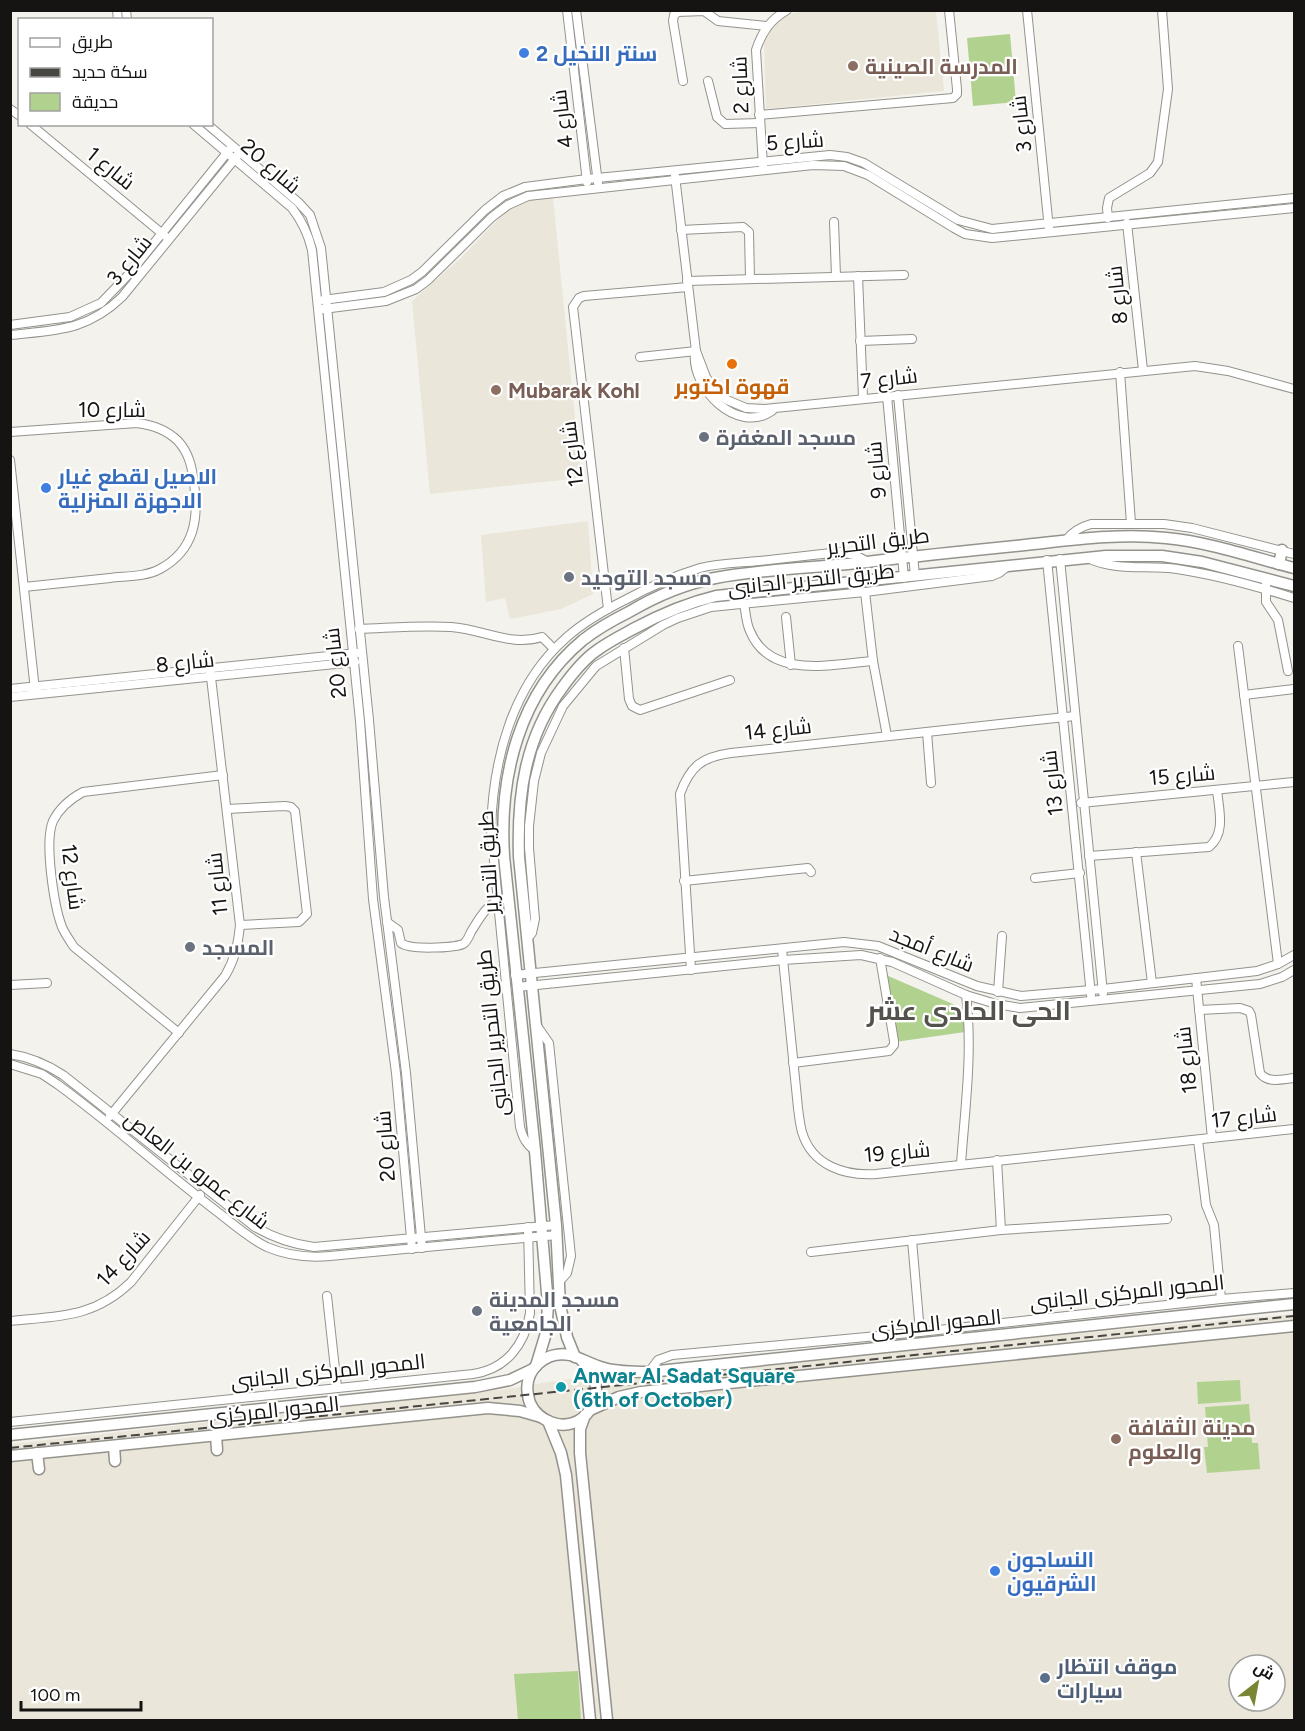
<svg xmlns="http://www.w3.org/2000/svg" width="1305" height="1731" viewBox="0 0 1305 1731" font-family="Figtree,Cairo,sans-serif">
<rect width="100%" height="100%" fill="#f4f2ec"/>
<!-- built -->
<g fill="#eae6d9" fill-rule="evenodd">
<path d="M 804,11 L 936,11 L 944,91 L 766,109 L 764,42 L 773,26 L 780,19 L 789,14 Z"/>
<path d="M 532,198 L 553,198 L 581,478 L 430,494 L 412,301 L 461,258 L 508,209 Z"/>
<path d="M 588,521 L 593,594 L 561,609 L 510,619 L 505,598 L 486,602 L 481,535 Z"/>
<path d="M 1294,1314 L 1294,1720 L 11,1720 L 11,1444 L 507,1389 L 560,1380 ZM 1239,1665 L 1275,1665 L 1275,1701 L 1239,1701 Z"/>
</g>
<!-- green -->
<g fill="#b1d28f">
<path d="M 1010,34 L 1016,102 L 973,106 L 967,38 Z"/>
<path d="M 886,975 L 962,1008 L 965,1032 L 895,1042 Z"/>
<path d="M 1240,1380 L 1241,1401 L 1198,1404 L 1197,1382 Z"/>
<path d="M 1249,1404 L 1252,1443 L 1258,1443 L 1260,1469 L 1207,1473 L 1204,1447 L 1208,1447 L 1205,1407 Z"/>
<path d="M 578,1671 L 581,1720 L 518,1720 L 514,1674 Z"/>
</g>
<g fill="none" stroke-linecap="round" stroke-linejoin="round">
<!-- street casing -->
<g stroke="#94928c" stroke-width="10">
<g id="street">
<path d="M 117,10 L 118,20"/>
<path d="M 126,10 L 127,20"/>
<path d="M 567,10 L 587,182"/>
<path d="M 576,10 L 598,183"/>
<path d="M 1027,10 L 1049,229"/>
<path d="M 683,81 L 673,21 L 674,15 L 678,12 L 704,11 L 718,21 L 766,26"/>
<path d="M 708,81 L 717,117 L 725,124 L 760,123"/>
<path d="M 10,109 L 20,116"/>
<path d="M 759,115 L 953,98 L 957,94 L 957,89 L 949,10"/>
<path d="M 30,124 L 165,236"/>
<path d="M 193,124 L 292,208 C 302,221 308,233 312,250 L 360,721 L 373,899 L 396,1073 L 412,1249"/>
<path d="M 207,124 L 298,202 L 310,215 L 321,248 L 369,720 L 384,897 L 406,1073 L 422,1248"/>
<path d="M 763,166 L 756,50 C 762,32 770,20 787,10"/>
<path d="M 675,176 L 696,351 L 706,377 L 715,392 L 727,400 L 746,408 L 765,409 L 1195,366 L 1228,371 L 1294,389"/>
<path d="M 1108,218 L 1107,208 L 1109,198 L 1150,173 L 1158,162 L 1168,89 L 1162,10"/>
<path d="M 834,222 L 836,276"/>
<path d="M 1127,223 L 1143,370"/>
<path d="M 681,230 L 743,227 L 749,232 L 750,279"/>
<path d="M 858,276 L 863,398"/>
<path d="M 687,281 L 904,275"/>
<path d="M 323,300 L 384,292 L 411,280 L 422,272 L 485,210 L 503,196 L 525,187 L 587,179 L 830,155 L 847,157 L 864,163 L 958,220 L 992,229 L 1294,198"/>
<path d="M 323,309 L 386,301 L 416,289 L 428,280 L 492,217 L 508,205 L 528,196 L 813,165 L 844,166 L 868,175 L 954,228 L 965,234 L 992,238 L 1294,208"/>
<path d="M 10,325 L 70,317 L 101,303 L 129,274 L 230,149"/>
<path d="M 10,335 C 56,330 87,331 122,297 L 238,155"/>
<path d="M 860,341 L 912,339"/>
<path d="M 695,353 C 691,388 737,435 772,411"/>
<path d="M 640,357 L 696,351"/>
<path d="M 1120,372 L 1131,523"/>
<path d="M 898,395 L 915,576"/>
<path d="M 887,396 L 904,578"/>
<path d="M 10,432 L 137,423 C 153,425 167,430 178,441 C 189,453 192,467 194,483 C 199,518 195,550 160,569 C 145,577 126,576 110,578 C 82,581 53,584 24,587"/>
<path d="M 10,460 L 35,690"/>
<path d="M 1066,540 C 1073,531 1080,527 1091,524 L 1164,524 L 1192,528 L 1294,554"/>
<path d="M 1060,559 L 1103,993"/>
<path d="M 1090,559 C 1116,571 1148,565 1177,569 C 1217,575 1256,586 1294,598"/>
<path d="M 1047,560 L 1091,995"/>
<path d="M 1266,584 L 1266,602 L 1278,620 L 1288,671"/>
<path d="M 865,592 L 873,661 L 887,736"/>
<path d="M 744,604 C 746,613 746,623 750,631 C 770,680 832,664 873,661"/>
<path d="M 608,609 L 573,307 L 579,298 L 584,296 L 688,287"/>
<path d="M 786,617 L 791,665"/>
<path d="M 359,629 C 389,628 421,625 451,627 C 483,629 510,647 542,637 L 554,649"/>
<path d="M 1238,646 L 1278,964"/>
<path d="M 624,648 L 629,699 L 632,706 L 640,710 L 730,680"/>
<path d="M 10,689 L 357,653"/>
<path d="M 1244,695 L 1294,689"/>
<path d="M 10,697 L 355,662"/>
<path d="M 927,732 L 931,783"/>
<path d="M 1081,803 L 1294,782"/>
<path d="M 227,809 L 285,806 L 291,807 L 295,811 L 307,914 L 299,922 L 240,925"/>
<path d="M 1136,852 L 1152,983"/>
<path d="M 1089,856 L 1209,847 C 1226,833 1219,810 1217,790"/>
<path d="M 1035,878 L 1080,873"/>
<path d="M 684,881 L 808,868 L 811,872"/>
<path d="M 387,922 L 398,930 L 401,943 C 409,950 453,948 463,944 C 467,942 469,936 471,932 C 480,917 489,900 508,898"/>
<path d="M 528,938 L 532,933 L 535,919 L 529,848 L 529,826 L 534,781 L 541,753 L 563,706 L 596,666 L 663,625 L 678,618 L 711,607 L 865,592 L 992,576 L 999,573 L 1008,566"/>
<path d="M 782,949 L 798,1108 C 799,1116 800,1125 802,1132 C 812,1166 845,1176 876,1174 L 1294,1129"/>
<path d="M 691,970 L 680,794 C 690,766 702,757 731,753 L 1075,716"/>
<path d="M 515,975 L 844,942 L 878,946 L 977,986 L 1021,996 L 1103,989 L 1257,971 L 1278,964 L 1294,955"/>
<path d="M 1196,978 L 1212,1138"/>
<path d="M 10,985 L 47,983"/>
<path d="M 517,987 L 783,960 L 861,955 L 892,962 L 966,995 L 996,1004 L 1020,1008 L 1260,984 L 1282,977 L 1294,970"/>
<path d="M 998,992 L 1002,936"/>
<path d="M 1199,1010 L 1240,1008 L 1249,1011 L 1251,1015 L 1260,1073 C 1268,1084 1283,1079 1294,1078"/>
<path d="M 535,1023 L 549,1043 L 571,1256 L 567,1273 L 559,1282"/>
<path d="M 179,1033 L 74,947 C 70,941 65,934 62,927 C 54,906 44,841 53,821 C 60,807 70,799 83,792 L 223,775"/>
<path d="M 10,1054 C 30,1057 46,1064 63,1075 L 255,1227 C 274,1238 291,1244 314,1247 L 556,1225"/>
<path d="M 793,1063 L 889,1051 L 894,1045 L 894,1041 L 880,958"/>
<path d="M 10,1064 L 42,1074 L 57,1084 C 111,1123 161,1169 215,1210 C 231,1222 248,1238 267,1247 C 288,1256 308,1258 330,1256 L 557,1235"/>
<path d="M 110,1116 L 225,976 C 235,959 238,945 240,925 L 210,669"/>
<path d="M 1198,1140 L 1206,1205 L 1214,1225 L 1221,1299"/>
<path d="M 535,1151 C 526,1144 523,1138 520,1127 L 491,830 C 493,759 512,685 567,637 C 584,622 605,610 625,600 C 649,587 674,576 700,568 C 719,563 739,563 759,561 C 786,558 813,555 840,552 L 855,555 L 868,562"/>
<path d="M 997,1160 L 1001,1230"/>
<path d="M 961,1164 C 965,1108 973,1051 966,995"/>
<path d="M 912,1240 L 920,1332"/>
<path d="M 811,1252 L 1001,1230 L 1167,1219"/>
<path d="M 327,1296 L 337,1387"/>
<path d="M 10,1321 C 59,1316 94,1318 131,1282 L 200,1195"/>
<path d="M 649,1372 L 658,1360 L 672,1355 L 920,1332 L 1221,1299 L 1294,1293"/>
<path d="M 10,1422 L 473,1374 C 506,1369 525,1345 530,1313 L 528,1227"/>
</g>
</g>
<!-- secondary casing -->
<g stroke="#94928c" stroke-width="13">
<g id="secondary">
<path d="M 1279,564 L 1282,550"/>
<path d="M 575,1357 L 567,1337 L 560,1305 L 556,1225 L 519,857 C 517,795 525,738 562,688 C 572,674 582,661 596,651 C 608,642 622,635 635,628 C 661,614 687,603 716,596 L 1106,556 L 1162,556 L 1202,562 L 1294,586"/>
<path d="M 582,1361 C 615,1390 584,1440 546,1420 C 536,1415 529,1405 528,1395 C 523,1370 546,1350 570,1355 C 581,1358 592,1365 604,1368 C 619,1372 634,1372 649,1372 L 1294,1304"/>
<path d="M 536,1366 L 546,1333 L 548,1305 L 535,1151 L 504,856 C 499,776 519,693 583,640 C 597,629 613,620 629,612 C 656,596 684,584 715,578 C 767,568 822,568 875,561 C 925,555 975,550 1025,545 C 1072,540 1119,533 1166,538 C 1209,542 1252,557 1294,568"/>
<path d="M 590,1410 L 619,1397 L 641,1392 L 1294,1326"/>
<path d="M 585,1415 L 580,1429 L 580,1453 L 607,1720"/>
<path d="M 548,1421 L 561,1453 L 566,1475 L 590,1720"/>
<path d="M 10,1435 L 475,1387 L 510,1380 L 533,1369"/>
<path d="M 216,1435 L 217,1450"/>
<path d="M 114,1446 L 115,1461"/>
<path d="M 37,1453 L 39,1469"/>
<path d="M 10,1456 L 488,1408 L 520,1411 L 541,1417"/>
</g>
</g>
<!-- street -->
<use href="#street" stroke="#fff" stroke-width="8"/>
<!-- secondary -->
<use href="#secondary" stroke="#fff" stroke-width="10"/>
<!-- rail -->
<path stroke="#474643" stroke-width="2" stroke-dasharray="9 4.5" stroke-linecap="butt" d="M 10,1448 L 1294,1316"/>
</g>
<!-- markers -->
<g fill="#3f7fe0" stroke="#fff" stroke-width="2">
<circle cx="524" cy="53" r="6"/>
<circle cx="46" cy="488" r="6"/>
<circle cx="995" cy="1571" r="6"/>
</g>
<g fill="#8d6e63" stroke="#fff" stroke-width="2">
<circle cx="853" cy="66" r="6"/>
<circle cx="496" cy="390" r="6"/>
<circle cx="1116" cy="1439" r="6"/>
</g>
<circle fill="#e8710a" stroke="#fff" stroke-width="2" cx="732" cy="364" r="6"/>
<g fill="#6b7280" stroke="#fff" stroke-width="2">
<circle cx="704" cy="437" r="6"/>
<circle cx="569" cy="577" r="6"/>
<circle cx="190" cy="947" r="6"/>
<circle cx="477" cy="1311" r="6"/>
</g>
<circle fill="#0f9aa8" stroke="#fff" stroke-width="2" cx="561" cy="1387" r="6"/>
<circle fill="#5c6f8a" stroke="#fff" stroke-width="2" cx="1045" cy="1678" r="6"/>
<g text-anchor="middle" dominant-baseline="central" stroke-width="4.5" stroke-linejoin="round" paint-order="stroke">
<!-- shop labels -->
<g font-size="21" font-weight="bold" fill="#366cbe" stroke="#fff" text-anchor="start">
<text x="536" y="53">سنتر النخيل 2</text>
<text x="58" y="476">الاصيل لقطع غيار<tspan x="58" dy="24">الاجهزة المنزلية</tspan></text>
<text x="1007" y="1559">النساجون<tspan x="1007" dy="24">الشرقيون</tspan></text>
</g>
<!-- education labels -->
<g font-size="21" font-weight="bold" fill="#785e54" stroke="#fff" text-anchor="start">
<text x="865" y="66">المدرسة الصينية</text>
<text x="508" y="390">Mubarak Kohl</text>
<text x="1128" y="1427">مدينة الثقافة<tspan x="1128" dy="24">والعلوم</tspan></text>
</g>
<!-- street labels -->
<g font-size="21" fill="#151412" stroke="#fff">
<text transform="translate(740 85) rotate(-92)">شارع 2</text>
<text transform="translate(562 119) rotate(-97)">شارع 4</text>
<text transform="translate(1021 124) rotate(-96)">شارع 3</text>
<text transform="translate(795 141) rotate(-4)">شارع 5</text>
<text transform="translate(271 166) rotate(41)">شارع 20</text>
<text transform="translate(111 168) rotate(39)">شارع 1</text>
<text transform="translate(129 260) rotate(-51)">شارع 3</text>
<text transform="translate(1117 295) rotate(-96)">شارع 8</text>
<text transform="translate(889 378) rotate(-6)">شارع 7</text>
<text x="112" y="409">شارع 10</text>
<text transform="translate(572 454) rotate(-97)">شارع 12</text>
<text transform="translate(876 470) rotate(-95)">شارع 9</text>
<text transform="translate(878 541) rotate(-7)">طريق التحرير</text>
<text transform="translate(811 579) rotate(-6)">طريق التحرير الجانبى</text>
<text transform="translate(185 662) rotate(-6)">شارع 8</text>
<text transform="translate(335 663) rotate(-96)">شارع 20</text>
<text transform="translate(778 729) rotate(-6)">شارع 14</text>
<text transform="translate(1182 775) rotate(-5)">شارع 15</text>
<text transform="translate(1052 783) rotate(-96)">شارع 13</text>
<text transform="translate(488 862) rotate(-93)">طريق التحرير</text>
<text transform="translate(73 877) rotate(83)">شارع 12</text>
<text transform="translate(217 884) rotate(-96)">شارع 11</text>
<text transform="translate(932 949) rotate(22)">شارع أمجد</text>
<text transform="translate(492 1033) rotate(-96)">طريق التحرير الجانبى</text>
<text transform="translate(1186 1060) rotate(-96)">شارع 18</text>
<text transform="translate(1244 1117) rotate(-6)">شارع 17</text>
<text transform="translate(385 1146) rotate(-94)">شارع 20</text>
<text transform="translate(897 1152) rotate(-5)">شارع 19</text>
<text transform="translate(197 1170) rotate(38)">شارع عمرو بن العاص</text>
<text transform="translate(123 1258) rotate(-47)">شارع 14</text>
<text transform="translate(1127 1292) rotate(-6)">المحور المركزى الجانبى</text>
<text transform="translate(936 1323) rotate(-6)">المحور المركزى</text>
<text transform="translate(328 1371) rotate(-6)">المحور المركزى الجانبى</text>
<text transform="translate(274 1410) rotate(-6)">المحور المركزى</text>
</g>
<!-- food labels -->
<g font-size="21" font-weight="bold" fill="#c56008" stroke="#fff">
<text x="732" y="386">قهوة اكتوبر</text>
</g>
<!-- worship labels -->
<g font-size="21" font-weight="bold" fill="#5b616d" stroke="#fff" text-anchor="start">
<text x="716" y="437">مسجد المغفرة</text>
<text x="581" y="577">مسجد التوحيد</text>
<text x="202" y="947">المسجد</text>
<text x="489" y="1299">مسجد المدينة<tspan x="489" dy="24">الجامعية</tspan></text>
</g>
<!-- culture labels -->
<g font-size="21" font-weight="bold" fill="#0d838f" stroke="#fff" text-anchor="start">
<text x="573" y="1375">Anwar Al Sadat Square<tspan x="573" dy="24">(6th of October)</tspan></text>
</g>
<!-- service labels -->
<g font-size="21" font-weight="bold" fill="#4e5e75" stroke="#fff" text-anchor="start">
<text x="1057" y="1666">موقف انتظار<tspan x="1057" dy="24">سيارات</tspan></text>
</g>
<!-- district labels -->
<g font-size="27" font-weight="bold" fill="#53524c" stroke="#fff">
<text x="969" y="1010">الحى الحادى عشر</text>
</g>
</g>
<!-- border -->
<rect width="1305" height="1731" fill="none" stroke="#151412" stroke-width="24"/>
<!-- legend -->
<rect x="18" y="18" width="195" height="108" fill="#ffffff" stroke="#a1a1a0" stroke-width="1.5"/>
<rect x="30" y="38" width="30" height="9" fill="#ffffff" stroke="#a1a1a0" stroke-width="1.5"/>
<text x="72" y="48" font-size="18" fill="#151412">طريق</text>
<rect x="30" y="68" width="30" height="9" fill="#474643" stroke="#a1a1a0" stroke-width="1.5"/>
<text x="72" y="78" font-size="18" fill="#151412">سكة حديد</text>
<rect x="30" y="93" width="30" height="18" fill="#b1d28f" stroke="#a1a1a0" stroke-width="1.5"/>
<text x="72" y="108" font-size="18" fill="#151412">حديقة</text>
<!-- north arrow -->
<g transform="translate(1257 1683) rotate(31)"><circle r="28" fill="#ffffff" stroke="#a1a1a0" stroke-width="1.5"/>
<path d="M0-4.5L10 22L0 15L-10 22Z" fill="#798532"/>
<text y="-9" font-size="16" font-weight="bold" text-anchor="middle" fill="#151412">ش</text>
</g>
<!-- scale -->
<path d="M21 1701v9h120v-9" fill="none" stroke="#151412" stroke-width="3"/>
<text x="30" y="1701" font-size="18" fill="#151412" stroke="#ffffff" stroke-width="4.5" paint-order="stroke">100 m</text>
</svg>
